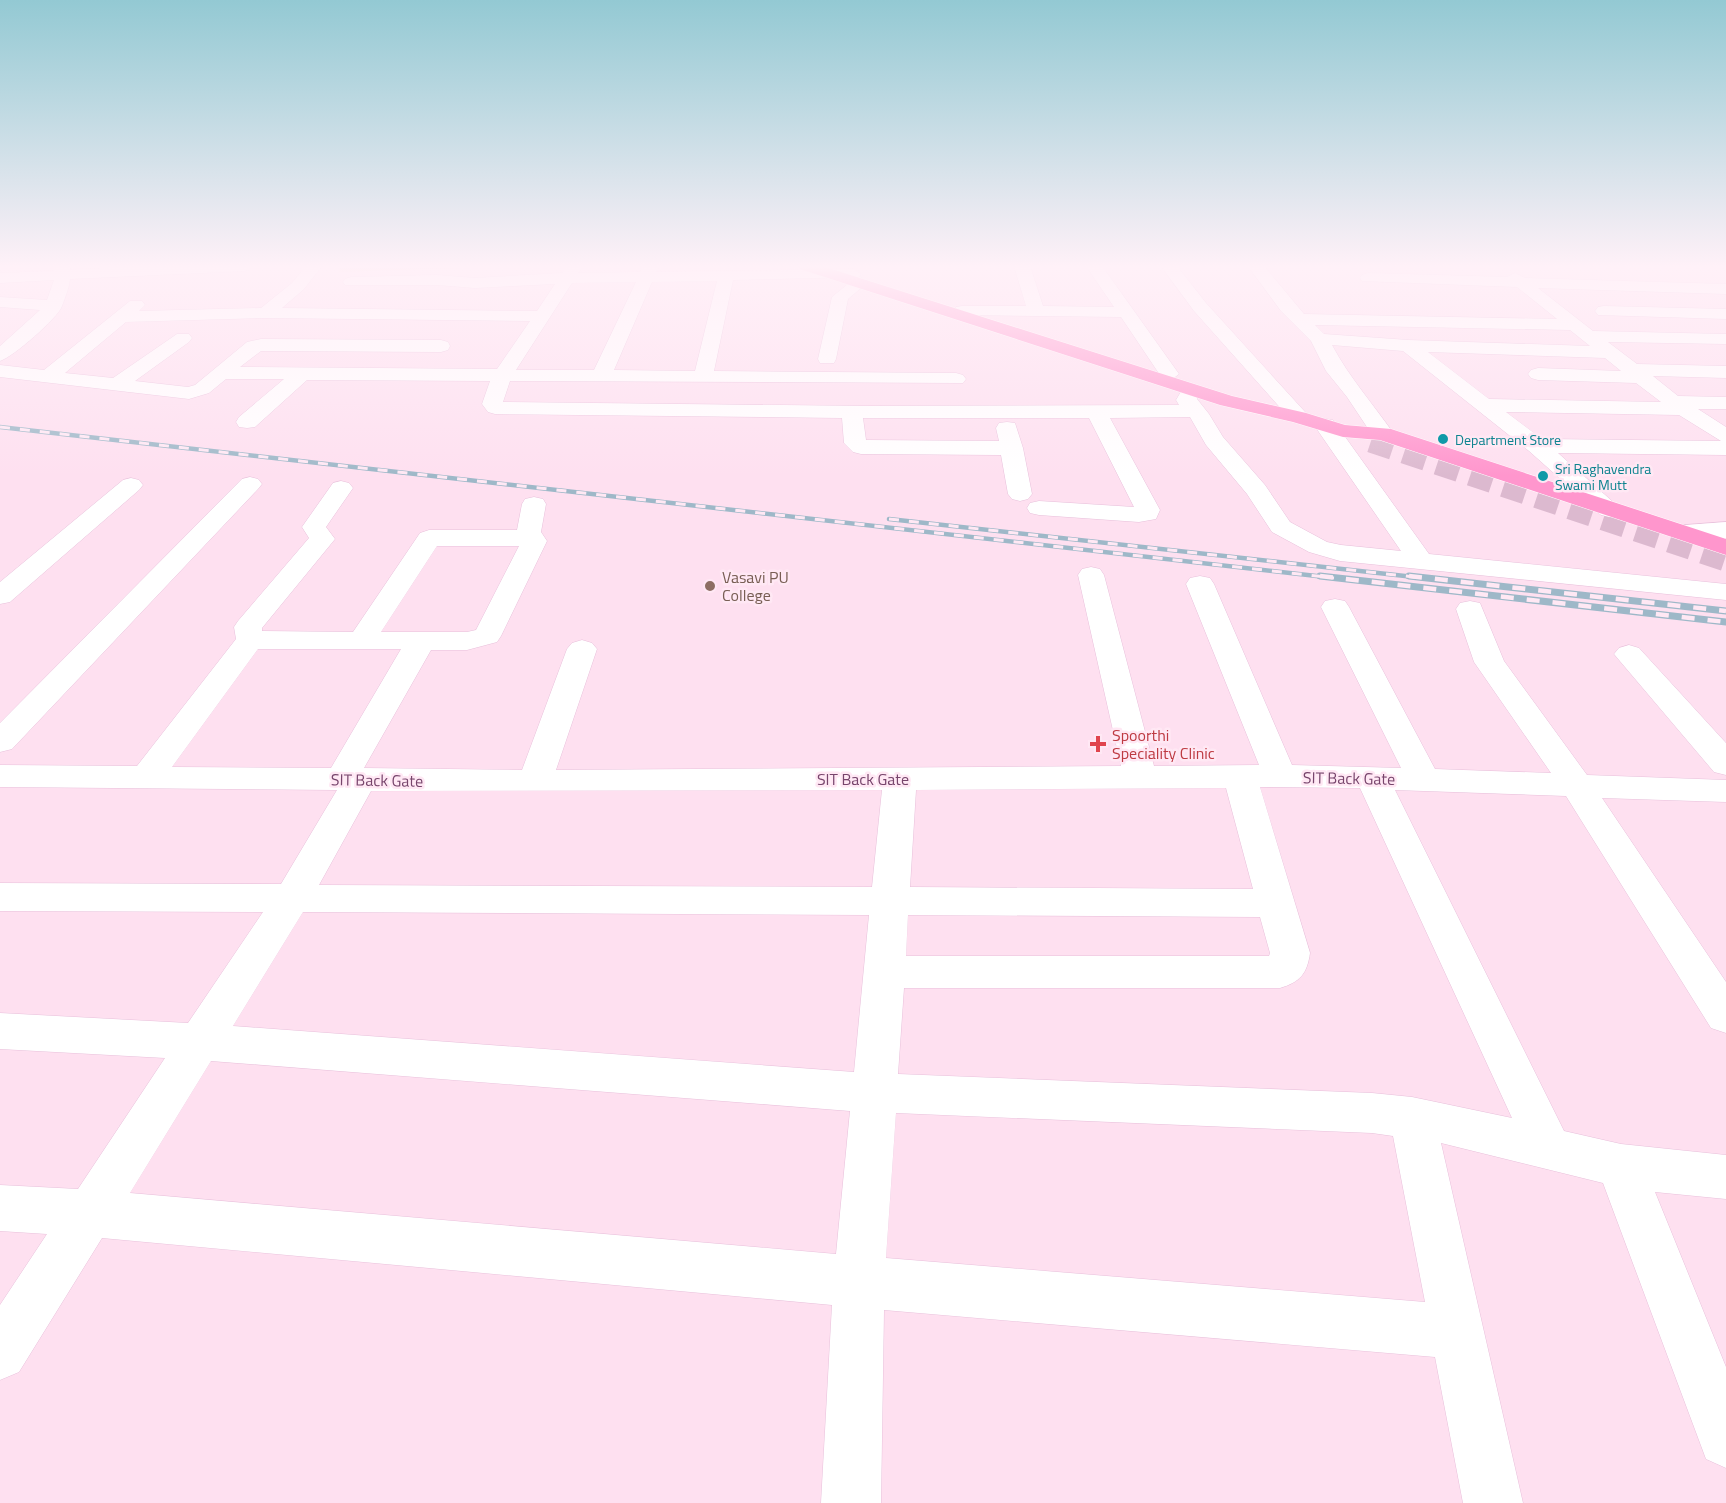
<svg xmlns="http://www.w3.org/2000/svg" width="1726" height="1503" viewBox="0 0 1726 1503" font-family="'Titillium Web',sans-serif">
<rect width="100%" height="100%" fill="#fee0f0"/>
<!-- green -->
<path fill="#ecd2bd" d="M 339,266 L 519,266 L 340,272 Z"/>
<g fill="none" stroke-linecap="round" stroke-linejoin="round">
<!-- minor-tunnel -->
<path stroke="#dcb9cf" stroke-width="23" stroke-dasharray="23 12" stroke-linecap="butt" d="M 1371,441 L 1726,560"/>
<!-- minor casing -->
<g stroke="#e8c0db" stroke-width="1">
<g id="minor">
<path d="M 54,266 L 70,266 L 70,270 L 148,266 L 253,266 L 245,271 L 70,279 C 69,288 65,298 62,306 C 58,318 13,357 0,361 L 0,346 L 40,310 L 0,307 L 0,297 L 47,300 L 54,280 L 0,283 L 0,273 L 54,271 Z"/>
<path d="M 306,266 L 322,266 L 304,289 L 282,308 L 537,311 L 555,284 L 475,288 L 437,285 L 345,285 L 343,282 L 345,279 L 351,277 L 437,275 L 475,278 L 562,273 L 567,266 L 583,266 L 578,273 L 640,272 L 643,266 L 659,266 L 656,272 L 853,269 L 861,274 L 859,277 L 733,280 L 714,371 L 956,373 L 963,375 L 966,379 L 963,383 L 510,381 L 503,402 L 864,406 L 1179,405 L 1176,400 L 1182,390 L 1196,390 L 1199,394 L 1197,399 L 1209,414 L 1223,437 L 1265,485 L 1290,522 L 1327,542 L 1341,545 L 1401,551 L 1314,425 L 1317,420 L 1325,419 L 1333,420 L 1429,554 L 1726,584 L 1726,600 L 1340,561 L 1309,552 L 1272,532 L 1247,494 L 1206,445 L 1190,417 L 1110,418 L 1160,510 L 1156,519 L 1139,522 L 1039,515 L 1030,513 L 1027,508 L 1030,503 L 1039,501 L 1134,507 L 1089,418 L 863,418 L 866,440 L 999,441 L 996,428 L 999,423 L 1007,422 L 1015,423 L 1023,448 L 1032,494 L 1028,499 L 1020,501 L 1012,499 L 1008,494 L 1001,455 L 861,454 L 853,452 L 844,443 L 842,418 L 495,414 L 488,412 L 482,404 L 490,381 L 307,380 L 255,427 L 247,428 L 239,427 L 236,422 L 239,417 L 284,379 L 226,379 L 209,393 L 189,399 L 0,377 L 0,365 L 44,370 L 130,301 L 142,301 L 145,305 L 139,311 L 261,308 L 292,283 ZM 717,281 L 695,371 L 614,370 L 652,282 ZM 636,282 L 594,370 L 516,370 L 572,283 ZM 265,318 L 530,321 L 497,369 L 240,367 L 261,351 L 441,352 L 448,350 L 450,346 L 448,342 L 441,340 L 261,339 L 247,342 L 195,385 L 188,387 L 135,381 L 189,342 L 192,338 L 189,334 L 177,334 L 113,378 L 65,373 L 126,322 Z"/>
<path d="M 1014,266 L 1030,266 L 1043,306 L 1114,307 L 1086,266 L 1102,266 L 1179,374 L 1167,383 L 1153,383 L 1150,379 L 1158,372 L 1121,317 L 956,315 L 953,311 L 956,307 L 962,306 L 1026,306 Z"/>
<path d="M 1161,266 L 1177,266 L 1206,303 L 1306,413 L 1310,417 L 1306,421 L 1299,423 L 1292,421 L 1194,311 Z"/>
<path d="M 1248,266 L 1264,266 L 1304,314 L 1557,319 L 1517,287 L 1362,281 L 1360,278 L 1362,275 L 1368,273 L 1507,277 L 1515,273 L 1525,278 L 1726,284 L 1726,294 L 1538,288 L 1593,331 L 1726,334 L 1726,344 L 1608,342 L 1637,364 L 1726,366 L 1726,378 L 1653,376 L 1678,396 L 1726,397 L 1726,409 L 1698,409 L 1726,427 L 1726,455 L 1558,453 L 1622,510 L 1619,515 L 1610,517 L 1601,515 L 1529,451 L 1403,351 L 1332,345 C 1349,377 1373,404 1394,434 L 1391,439 L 1383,440 L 1375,439 L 1347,397 L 1326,371 L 1311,341 L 1281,311 ZM 1315,325 L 1570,330 L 1590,346 L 1408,340 L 1324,334 ZM 1428,352 L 1605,358 L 1621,371 L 1538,368 L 1531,370 L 1528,374 L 1531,378 L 1538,380 L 1636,383 L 1661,402 L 1489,399 ZM 1506,412 L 1679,415 L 1721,441 L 1542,439 Z"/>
<path d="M 860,277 L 868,282 L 848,299 L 836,359 L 834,363 L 820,363 L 818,359 L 832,297 L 854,279 Z"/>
<path d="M 1604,306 L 1726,309 L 1726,319 L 1598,315 L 1595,311 L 1598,307 Z"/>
<path d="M 250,477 L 258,479 L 262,484 L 258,489 L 12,749 L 0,752 L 0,723 L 242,479 Z"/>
<path d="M 131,478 L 139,480 L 143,485 L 139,490 L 10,602 L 0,604 L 0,582 L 123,480 Z"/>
<path d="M 341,481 L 349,483 L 353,488 L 326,527 L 335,539 L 262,628 L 262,631 L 353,632 L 420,533 L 429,530 L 517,530 L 522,504 L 525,499 L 534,497 L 543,499 L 546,504 L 541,532 L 547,541 L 501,636 L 497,642 L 467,650 L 431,650 L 364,768 L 522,770 L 567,649 L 572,643 L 582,640 L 592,643 L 597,649 L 556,770 L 1121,766 L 1078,575 L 1082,569 L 1091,567 L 1100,569 L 1104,575 L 1154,766 L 1259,765 L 1186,584 L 1190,578 L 1200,576 L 1210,578 L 1214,584 L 1292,765 L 1401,768 L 1321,607 L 1325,601 L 1335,599 L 1345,601 L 1349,607 L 1435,769 L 1551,773 L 1474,662 L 1456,609 L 1460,603 L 1470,601 L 1480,603 L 1504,661 L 1587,775 L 1726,780 L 1726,802 L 1602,798 L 1726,982 L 1726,1033 L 1711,1028 L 1566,796 L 1395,790 L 1564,1131 L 1621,1144 L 1726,1155 L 1726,1199 L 1655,1192 L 1726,1367 L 1726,1468 L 1706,1459 L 1603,1183 L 1441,1143 L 1523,1503 L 1463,1503 L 1435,1357 L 884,1310 L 881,1503 L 821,1503 L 832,1305 L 102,1238 L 19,1372 L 0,1380 L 0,1305 L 47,1234 L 0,1231 L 0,1185 L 78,1189 L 165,1058 L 0,1049 L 0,1013 L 188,1023 L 263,912 L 0,911 L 0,883 L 281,884 L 337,790 L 0,787 L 0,765 L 137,766 L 236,639 L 234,627 L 238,621 L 309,538 L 302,527 L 333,483 ZM 437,546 L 519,546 L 476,630 L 467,632 L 381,632 ZM 258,649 L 401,649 L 331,768 L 172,767 ZM 1260,787 L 1360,788 L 1512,1118 L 1412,1097 L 1372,1093 L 898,1074 L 904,988 L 1280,988 C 1300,982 1307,974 1310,953 ZM 1226,788 L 1253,889 L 910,887 L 916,790 ZM 882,790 L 872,887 L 319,885 L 371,791 ZM 303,912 L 869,915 L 854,1072 L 233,1026 ZM 908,915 L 1260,917 L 1270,953 L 1269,956 L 906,956 ZM 211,1061 L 850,1111 L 836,1254 L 130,1193 ZM 896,1113 L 1372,1133 L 1393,1136 L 1425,1302 L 886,1258 Z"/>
<path d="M 1726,522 L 1726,538 L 1681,539 L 1672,536 L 1668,531 L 1672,526 Z"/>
<path d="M 1629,645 L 1639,648 L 1726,743 L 1726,775 L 1714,772 L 1619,660 L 1614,654 L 1619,648 Z"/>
</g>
</g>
<!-- major casing -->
<g stroke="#fff" stroke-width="1">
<path id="major" d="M 798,266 L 822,266 L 1232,396 L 1306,413 L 1345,425 L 1391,429 L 1726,539 L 1726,555 L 1380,440 L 1343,437 L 1293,422 L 1220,405 L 800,269 Z"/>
</g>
<!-- minor -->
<use href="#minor" fill="#fff" fill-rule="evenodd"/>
<!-- major -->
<use href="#major" fill="#ff96cd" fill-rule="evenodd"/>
<!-- rail-far1 casing -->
<g stroke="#9eb8c8" stroke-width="4.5">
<g id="rail-far1">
<path d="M 0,427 L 1334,578"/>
<path d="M 889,519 L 1423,578"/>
</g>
</g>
<!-- rail casing -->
<g stroke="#9eb8c8" stroke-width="7">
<g id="rail">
<path d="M 1320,576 L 1726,622"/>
<path d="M 1409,576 L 1726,611"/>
</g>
</g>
<!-- rail-far1 -->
<use href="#rail-far1" stroke="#ffe8f4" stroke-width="3" stroke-dasharray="10" stroke-linecap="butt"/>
<!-- rail -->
<use href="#rail" stroke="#ffe8f4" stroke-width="4.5" stroke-dasharray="13" stroke-linecap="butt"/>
</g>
<!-- sky -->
<linearGradient id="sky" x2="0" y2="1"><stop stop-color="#93c9d3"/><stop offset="0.56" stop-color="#fff1f8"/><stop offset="1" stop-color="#fff1f8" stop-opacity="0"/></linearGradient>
<rect width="1726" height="476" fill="url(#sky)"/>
<!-- markers -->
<g fill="#0f9aa8" stroke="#ffe8f4" stroke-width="2">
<circle cx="1443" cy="439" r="6"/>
<circle cx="1543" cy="476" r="6"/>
</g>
<circle fill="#8d6e63" stroke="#ffe8f4" stroke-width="2" cx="710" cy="586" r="6"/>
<path fill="#e0444e" stroke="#ffe8f4" stroke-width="2" d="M1095 735h6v6h6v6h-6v6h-6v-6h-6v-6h6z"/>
<g text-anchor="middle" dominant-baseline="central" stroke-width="5" stroke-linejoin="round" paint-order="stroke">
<!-- far-culture labels -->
<g font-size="14" fill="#0d838f" stroke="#ffe8f4" text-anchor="start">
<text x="1455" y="439">Department Store</text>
<text x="1555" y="468">Sri Raghavendra<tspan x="1555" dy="16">Swami Mutt</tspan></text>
</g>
<!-- education labels -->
<g font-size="16" fill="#785e54" stroke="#ffe8f4" text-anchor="start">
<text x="722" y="577">Vasavi PU<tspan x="722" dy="18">College</tspan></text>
</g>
<!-- health labels -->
<g font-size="16" fill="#be3a42" stroke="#ffe8f4" text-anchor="start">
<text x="1112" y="735">Spoorthi<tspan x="1112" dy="18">Speciality Clinic</tspan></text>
</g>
<!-- street labels -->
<g font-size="16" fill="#77456c" stroke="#ffe8f4">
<text transform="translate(1349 778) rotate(1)">SIT Back Gate</text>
<text x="863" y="779">SIT Back Gate</text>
<text transform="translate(377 780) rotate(1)">SIT Back Gate</text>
</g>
</g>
</svg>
